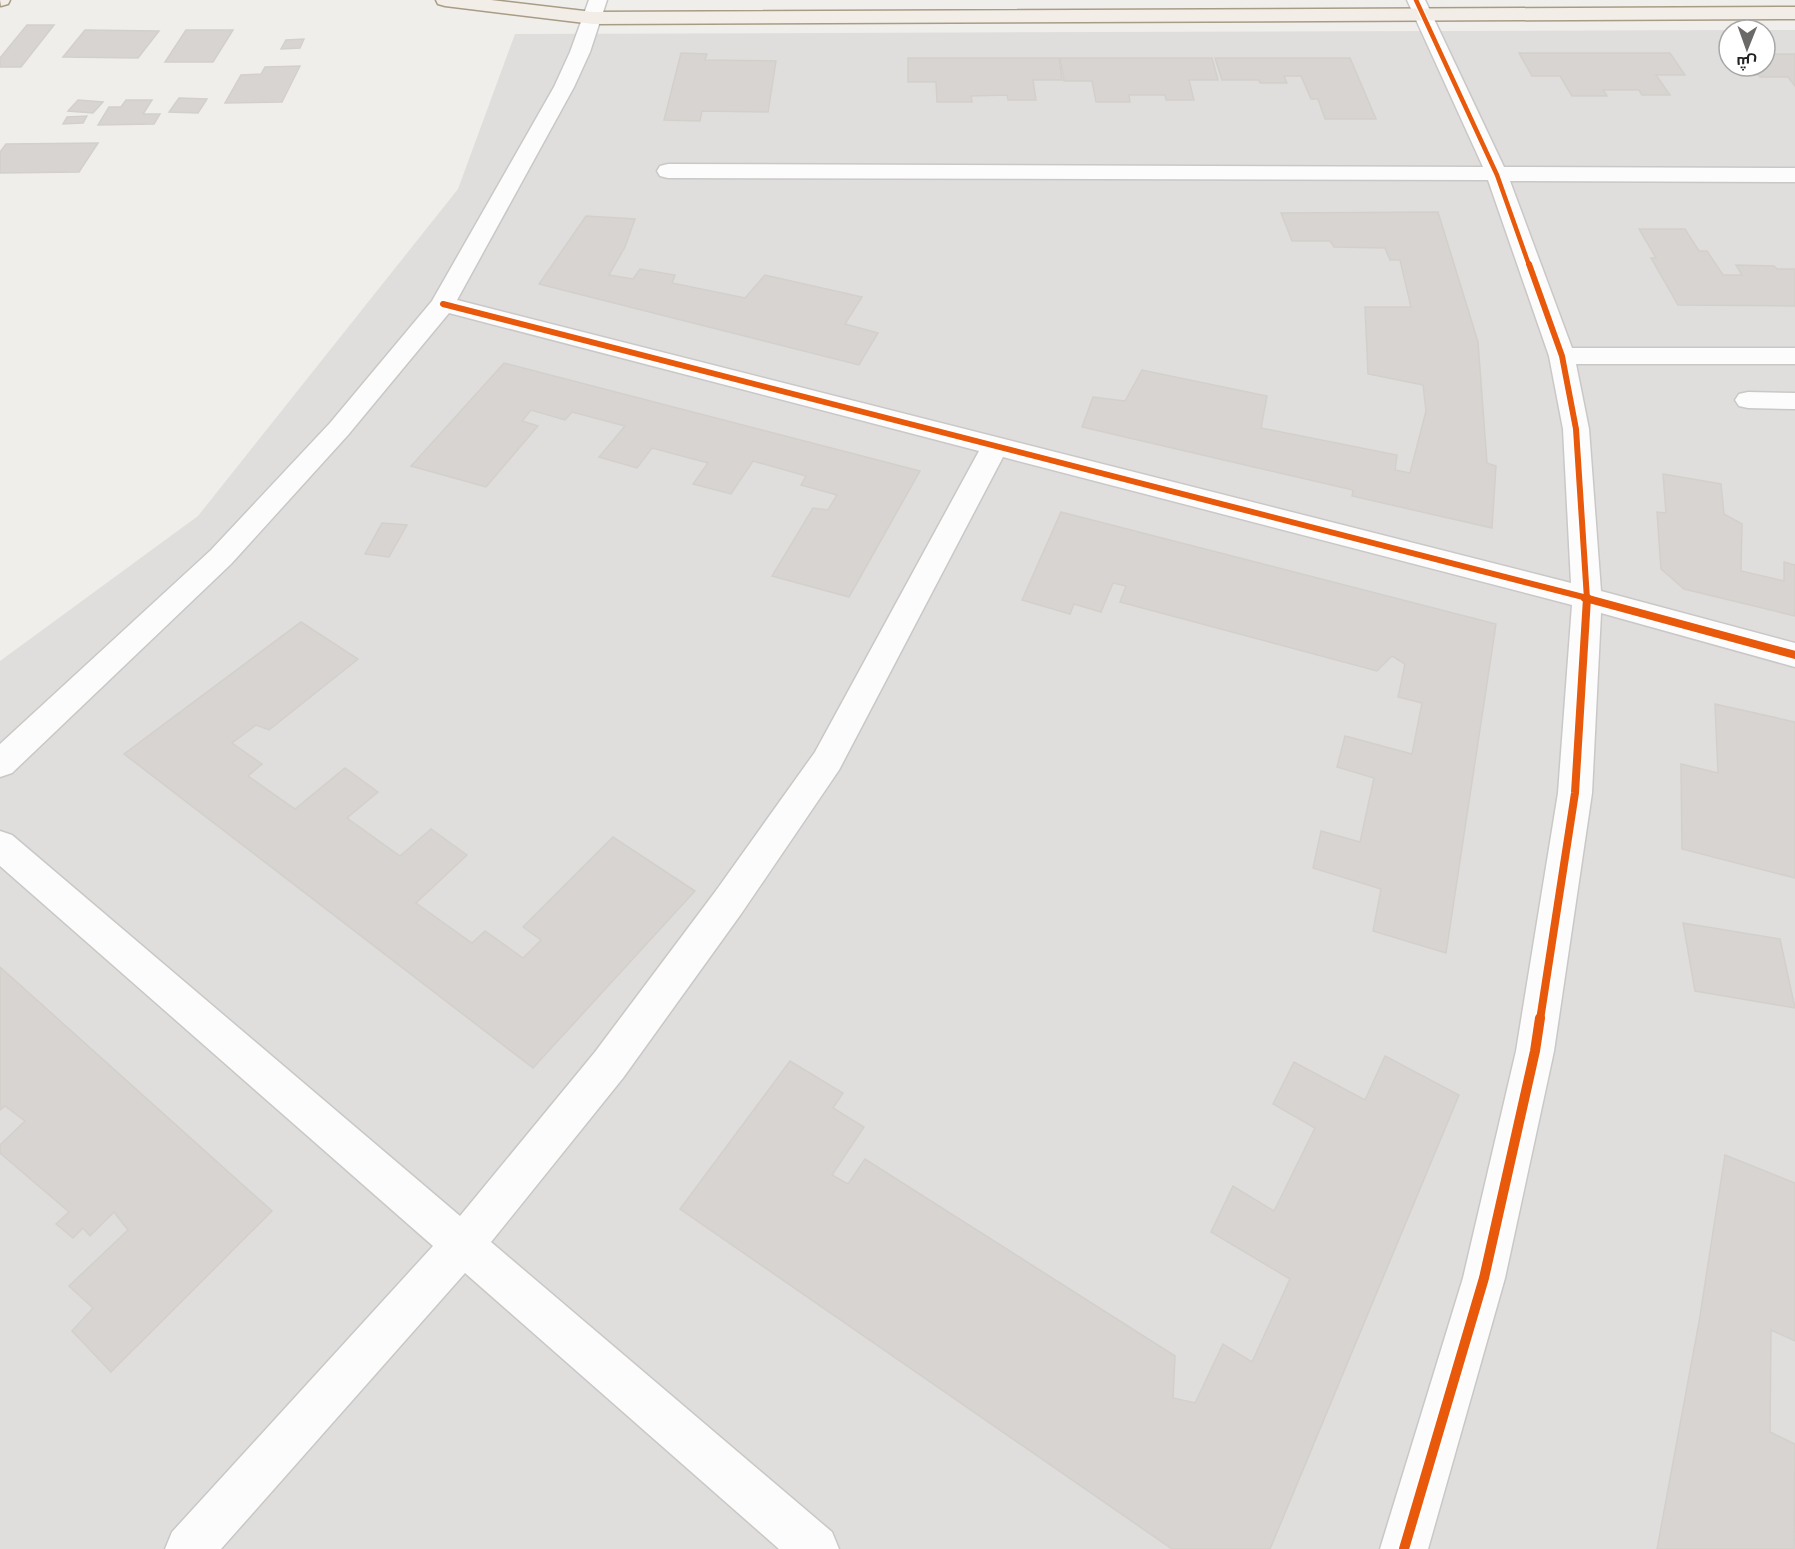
<svg xmlns="http://www.w3.org/2000/svg" width="1795" height="1549" viewBox="0 0 1795 1549" font-family="'Fira Sans',Cairo,sans-serif">
<rect width="100%" height="100%" fill="#f0eeeb"/>
<!-- residential -->
<path fill="#dfdedc" d="M 1729,30 L 1729,66 L 1765,66 L 1765,30 L 1795,30 L 1795,1549 L 0,1549 L 0,661 L 198,516 L 458,189 L 515,34 Z"/>
<!-- building -->
<g fill="#d7d4d2" stroke="#d3d0cc" stroke-width="1.5">
<path d="M 27,25 L 54,25 L 21,67 L 0,67 L 0,58 Z"/>
<path d="M 85,30 L 159,31 L 138,58 L 63,57 Z"/>
<path d="M 186,30 L 233,30 L 213,62 L 165,62 Z"/>
<path d="M 304,39 L 300,48 L 281,49 L 286,40 Z"/>
<path d="M 681,53 L 707,54 L 705,60 L 776,61 L 768,112 L 702,111 L 700,121 L 664,120 Z"/>
<path d="M 1519,53 L 1670,53 L 1685,75 L 1656,75 L 1670,95 L 1642,95 L 1639,90 L 1603,90 L 1607,96 L 1572,96 L 1560,76 L 1532,76 Z"/>
<path d="M 1765,54 L 1795,54 L 1795,86 L 1788,77 L 1760,77 L 1751,66 L 1765,66 Z"/>
<path d="M 908,58 L 1059,58 L 1062,80 L 1033,80 L 1036,100 L 1008,100 L 1007,95 L 971,96 L 972,102 L 937,102 L 936,82 L 908,82 Z"/>
<path d="M 1060,58 L 1212,58 L 1218,80 L 1189,80 L 1194,100 L 1166,100 L 1165,95 L 1129,95 L 1130,102 L 1096,102 L 1092,81 L 1064,81 Z"/>
<path d="M 1215,58 L 1350,58 L 1376,119 L 1325,119 L 1318,99 L 1311,99 L 1301,76 L 1284,76 L 1287,83 L 1260,83 L 1259,80 L 1222,80 Z"/>
<path d="M 300,66 L 282,102 L 225,103 L 241,75 L 261,74 L 265,67 Z"/>
<path d="M 179,98 L 207,99 L 198,113 L 169,112 Z"/>
<path d="M 78,100 L 103,102 L 93,113 L 68,111 Z"/>
<path d="M 126,100 L 152,100 L 143,114 L 160,114 L 154,124 L 98,125 L 109,107 L 121,107 Z"/>
<path d="M 87,116 L 83,123 L 63,124 L 67,117 Z"/>
<path d="M 98,143 L 79,172 L 0,173 L 0,152 L 6,144 Z"/>
<path d="M 1438,212 L 1478,342 L 1487,463 L 1496,466 L 1492,528 L 1352,496 L 1353,490 L 1082,427 L 1093,397 L 1125,401 L 1142,370 L 1267,396 L 1261,428 L 1397,455 L 1395,470 L 1410,473 L 1426,411 L 1423,385 L 1368,374 L 1365,307 L 1411,307 L 1400,260 L 1390,260 L 1385,248 L 1334,247 L 1330,241 L 1292,241 L 1281,213 Z"/>
<path d="M 586,216 L 635,219 L 625,247 L 609,275 L 633,279 L 640,269 L 675,275 L 672,283 L 745,298 L 765,275 L 862,297 L 845,324 L 878,333 L 859,365 L 539,284 Z"/>
<path d="M 1639,229 L 1685,229 L 1699,251 L 1707,251 L 1723,275 L 1742,275 L 1736,265 L 1774,266 L 1777,269 L 1795,269 L 1795,306 L 1678,305 L 1651,258 L 1656,258 Z"/>
<path d="M 504,363 L 920,471 L 849,597 L 772,576 L 813,508 L 828,510 L 837,495 L 801,485 L 806,476 L 753,461 L 731,494 L 693,484 L 708,463 L 652,448 L 637,468 L 599,457 L 625,426 L 572,412 L 565,420 L 531,410 L 522,421 L 538,426 L 486,487 L 411,466 Z"/>
<path d="M 1663,474 L 1721,484 L 1724,514 L 1742,524 L 1741,571 L 1784,581 L 1784,562 L 1795,565 L 1795,616 L 1684,589 L 1661,569 L 1657,512 L 1666,513 Z"/>
<path d="M 1061,512 L 1496,624 L 1446,953 L 1373,931 L 1381,889 L 1313,868 L 1321,831 L 1360,842 L 1374,778 L 1337,767 L 1345,736 L 1412,754 L 1422,703 L 1398,697 L 1405,664 L 1392,656 L 1377,671 L 1120,602 L 1126,586 L 1113,583 L 1101,612 L 1074,604 L 1070,614 L 1022,600 Z"/>
<path d="M 382,523 L 407,525 L 389,557 L 365,554 Z"/>
<path d="M 301,622 L 358,659 L 269,730 L 256,725 L 232,743 L 262,764 L 248,776 L 295,809 L 345,768 L 378,792 L 347,818 L 400,856 L 431,829 L 467,855 L 416,903 L 472,943 L 485,931 L 523,958 L 541,940 L 523,927 L 613,837 L 695,891 L 533,1068 L 124,754 Z"/>
<path d="M 1715,704 L 1795,722 L 1795,878 L 1682,849 L 1681,764 L 1718,773 Z"/>
<path d="M 1683,923 L 1780,939 L 1795,1008 L 1695,991 Z"/>
<path d="M 0,967 L 272,1211 L 111,1372 L 72,1331 L 93,1308 L 69,1286 L 128,1230 L 114,1212 L 90,1236 L 83,1228 L 73,1238 L 56,1224 L 69,1212 L 0,1153 L 0,1145 L 25,1121 L 5,1106 L 0,1110 Z"/>
<path d="M 1385,1056 L 1459,1095 L 1270,1549 L 1172,1549 L 680,1209 L 790,1061 L 843,1093 L 833,1108 L 864,1127 L 832,1175 L 848,1184 L 865,1159 L 1175,1356 L 1173,1398 L 1195,1403 L 1223,1344 L 1252,1362 L 1290,1279 L 1211,1232 L 1233,1186 L 1274,1211 L 1315,1128 L 1273,1104 L 1294,1062 L 1365,1100 Z"/>
<path d="M 1725,1155 L 1795,1183 L 1795,1341 L 1771,1330 L 1770,1432 L 1795,1444 L 1794,1549 L 1657,1549 L 1699,1322 Z"/>
</g>
<g fill="none" stroke-linecap="round" stroke-linejoin="round">
<!-- minor casing -->
<g stroke="#c9c8c7" stroke-width="3">
<g id="minor">
<path d="M 589,0 L 607,0 L 590,52 L 574,87 L 457,300 L 1571,583 L 1563,429 L 1549,356 L 1488,180 L 668,178 L 660,176 L 657,171 L 660,166 L 668,164 L 1483,167 L 1407,0 L 1425,0 L 1504,167 L 1795,168 L 1795,182 L 1510,181 L 1572,348 L 1795,348 L 1795,364 L 1576,364 L 1589,429 L 1601,591 L 1795,643 L 1795,667 L 1601,613 L 1592,793 L 1554,1051 L 1505,1278 L 1428,1549 L 1380,1549 L 1463,1278 L 1516,1051 L 1558,793 L 1572,605 L 1003,457 L 839,770 L 741,914 L 623,1078 L 491,1242 L 832,1532 L 839,1549 L 779,1549 L 465,1273 L 221,1549 L 165,1549 L 172,1532 L 433,1246 L 0,866 L 0,831 L 12,835 L 460,1216 L 595,1052 L 715,892 L 815,752 L 979,451 L 449,313 L 348,435 L 231,564 L 12,773 L 0,777 L 0,744 L 211,550 L 330,423 L 432,301 L 554,87 L 570,52 Z"/>
<path d="M 1748,392 L 1795,393 L 1795,409 L 1748,408 L 1739,406 L 1735,400 L 1739,394 Z"/>
</g>
</g>
<!-- major casing -->
<g stroke="#a79c86" stroke-width="3">
<g id="major">
<path d="M 0,0 L 10,0 L 8,4 L 1,6 Z"/>
<path d="M 436,0 L 491,0 L 593,12 L 1795,7 L 1795,19 L 593,24 L 445,6 L 438,4 Z"/>
</g>
</g>
<!-- minor -->
<use href="#minor" fill="#fdfcfc" fill-rule="evenodd"/>
<!-- major -->
<use href="#major" fill="#f3ede7" fill-rule="evenodd"/>
<!-- cycleway-far3 casing -->
<g stroke="#fff" stroke-width="7">
<path id="cycleway-far3" d="M 1416,0 L 1497,175 L 1529,265"/>
</g>
<!-- cycleway-far2 casing -->
<g stroke="#fff" stroke-width="9">
<g id="cycleway-far2">
<path d="M 1529,264 L 1562,356 L 1576,429 L 1587,599"/>
<path d="M 443,304 L 1591,599"/>
</g>
</g>
<!-- cycleway-far1 casing -->
<g stroke="#fff" stroke-width="11">
<g id="cycleway-far1">
<path d="M 1585,598 L 1795,655"/>
<path d="M 1540,1020 L 1575,793 L 1587,598"/>
</g>
</g>
<!-- cycleway casing -->
<g stroke="#fff" stroke-width="14">
<path id="cycleway" d="M 1404,1549 L 1484,1278 L 1535,1051 L 1540,1018"/>
</g>
<!-- cycleway-far3 -->
<use href="#cycleway-far3" stroke="#e8590c" stroke-width="4.5"/>
<!-- cycleway-far2 -->
<use href="#cycleway-far2" stroke="#e8590c" stroke-width="6"/>
<!-- cycleway-far1 -->
<use href="#cycleway-far1" stroke="#e8590c" stroke-width="8"/>
<!-- cycleway -->
<use href="#cycleway" stroke="#e8590c" stroke-width="10"/>
</g>
<!-- north arrow -->
<g transform="translate(1747 48) rotate(181)"><circle r="28" fill="#ffffff" stroke="#a7a7a7" stroke-width="1.5"/>
<path d="M0-4.5L10 22L0 15L-10 22Z" fill="#6a6968"/>
<text y="-9" font-size="16" font-weight="bold" text-anchor="middle" fill="#222222">ش</text>
</g>
</svg>
